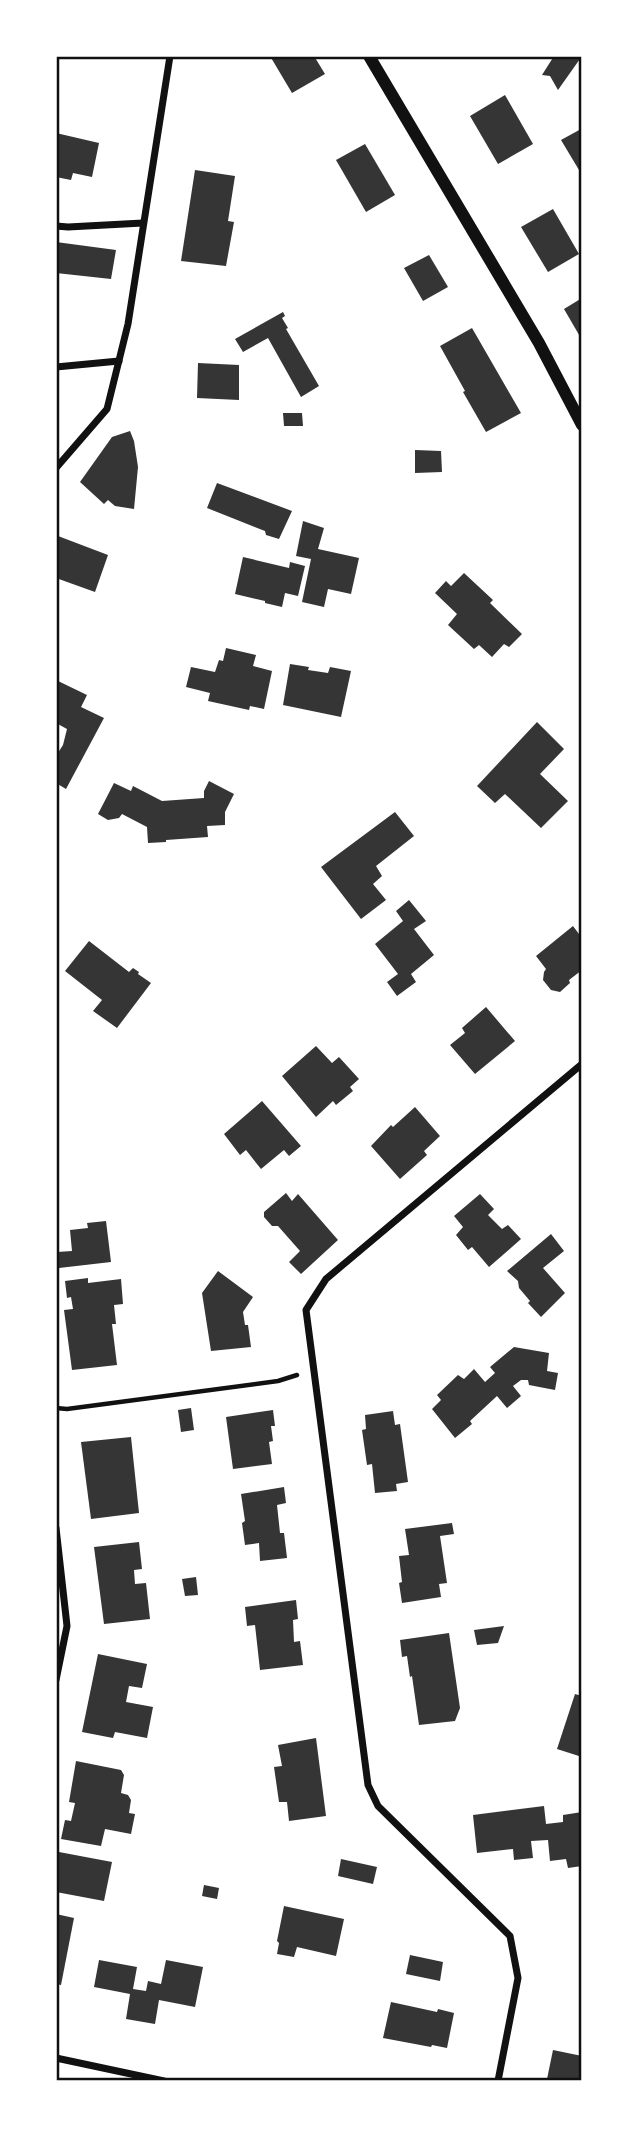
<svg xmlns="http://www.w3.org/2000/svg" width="638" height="2137" viewBox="0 0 638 2137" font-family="Poppins,sans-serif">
<rect width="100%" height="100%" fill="#fff"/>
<!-- building -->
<g fill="#353535">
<path d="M 270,56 L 314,56 L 325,74 L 292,93 Z"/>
<path d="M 554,56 L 582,56 L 558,90 L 550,76 L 542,75 Z"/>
<path d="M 505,95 L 533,144 L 498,164 L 470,116 Z"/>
<path d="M 581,129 L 582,131 L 582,175 L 561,140 Z"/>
<path d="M 56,133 L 99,143 L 92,177 L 73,173 L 71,180 L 56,177 Z"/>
<path d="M 365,144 L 395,195 L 366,212 L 336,160 Z"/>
<path d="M 195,170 L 235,176 L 228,221 L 234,222 L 226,266 L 181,261 Z"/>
<path d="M 553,209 L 579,254 L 548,272 L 521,227 Z"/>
<path d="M 56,242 L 116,250 L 111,279 L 56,273 Z"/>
<path d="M 429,255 L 448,287 L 423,301 L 404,268 Z"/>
<path d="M 582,298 L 582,340 L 564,309 Z"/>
<path d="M 283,312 L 285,316 L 282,318 L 288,328 L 286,329 L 319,386 L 301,397 L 268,338 L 243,352 L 235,339 Z"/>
<path d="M 472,328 L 521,413 L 486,432 L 463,392 L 465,391 L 440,346 Z"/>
<path d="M 198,363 L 239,365 L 239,400 L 197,398 Z"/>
<path d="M 283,413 L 302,413 L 303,426 L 284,426 Z"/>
<path d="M 130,431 L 134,441 L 138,467 L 134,509 L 115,506 L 108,500 L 104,504 L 80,482 L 112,437 Z"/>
<path d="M 415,450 L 441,451 L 442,472 L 415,473 Z"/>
<path d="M 217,483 L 292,511 L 279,539 L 266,535 L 265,531 L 207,508 Z"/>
<path d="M 303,521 L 324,528 L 318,549 L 359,558 L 351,594 L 328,589 L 324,607 L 302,602 L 311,559 L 296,556 Z"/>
<path d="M 58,536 L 108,555 L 95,592 L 56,578 L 56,543 Z"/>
<path d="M 243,557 L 289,568 L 290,562 L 305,566 L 298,596 L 285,593 L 282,607 L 265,603 L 265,601 L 235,594 Z"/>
<path d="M 464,573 L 493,600 L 490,603 L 522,634 L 509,647 L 504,644 L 492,657 L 479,645 L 474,649 L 448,625 L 457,614 L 435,593 L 446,581 L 451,586 Z"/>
<path d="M 226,648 L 256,655 L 253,666 L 272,671 L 264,709 L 250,706 L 249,710 L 208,701 L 210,693 L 186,687 L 191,667 L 215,672 L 219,660 L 223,661 Z"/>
<path d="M 290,664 L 309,667 L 308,670 L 328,673 L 330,667 L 351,671 L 341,717 L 283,705 Z"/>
<path d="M 56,680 L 87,695 L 81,707 L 104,718 L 66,789 L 56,783 L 56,756 L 63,745 L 67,729 L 56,723 Z"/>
<path d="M 537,722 L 564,749 L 540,774 L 568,801 L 541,828 L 505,794 L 495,803 L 477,786 Z"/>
<path d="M 209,781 L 234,794 L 225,812 L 225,825 L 207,826 L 208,837 L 166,840 L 166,842 L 148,843 L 147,827 L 122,814 L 119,818 L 108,820 L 98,814 L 114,783 L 131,791 L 133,786 L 162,801 L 204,798 L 204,791 Z"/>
<path d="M 395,812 L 414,836 L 376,866 L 382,876 L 373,884 L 386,900 L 361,919 L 321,867 Z"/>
<path d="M 409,900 L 426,921 L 414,929 L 434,955 L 411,974 L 416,982 L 397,996 L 387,982 L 398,974 L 375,944 L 403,921 L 396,911 Z"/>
<path d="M 573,926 L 582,938 L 582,970 L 569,980 L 570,983 L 560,992 L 551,990 L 543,980 L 544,972 L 546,969 L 536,956 Z"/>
<path d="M 89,941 L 129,972 L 133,968 L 139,972 L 138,974 L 151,983 L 117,1028 L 93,1011 L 102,1000 L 65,971 Z"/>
<path d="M 486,1007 L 515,1041 L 475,1074 L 450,1045 L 465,1033 L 462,1028 Z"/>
<path d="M 316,1046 L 332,1063 L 339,1057 L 359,1079 L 350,1087 L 353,1091 L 336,1105 L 333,1101 L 316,1117 L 282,1076 Z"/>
<path d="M 262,1101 L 301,1146 L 289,1156 L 284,1150 L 261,1169 L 246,1150 L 240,1155 L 224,1134 Z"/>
<path d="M 415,1107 L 440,1136 L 424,1151 L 427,1155 L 400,1179 L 371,1146 L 391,1125 L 393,1127 Z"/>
<path d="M 286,1193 L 292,1201 L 298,1194 L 338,1240 L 301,1274 L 289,1262 L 300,1251 L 278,1226 L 272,1226 L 264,1217 L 264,1212 Z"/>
<path d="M 480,1194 L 494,1209 L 488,1215 L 502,1229 L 508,1225 L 521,1239 L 489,1267 L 472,1247 L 468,1250 L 456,1235 L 463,1227 L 454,1216 Z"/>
<path d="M 106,1221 L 111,1262 L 59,1268 L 57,1252 L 72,1251 L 70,1230 L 88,1228 L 87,1223 Z"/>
<path d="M 551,1234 L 564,1251 L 543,1268 L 565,1293 L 541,1317 L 528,1303 L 530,1301 L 519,1288 L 518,1281 L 507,1271 Z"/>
<path d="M 218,1271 L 253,1297 L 243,1312 L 245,1325 L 248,1325 L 251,1347 L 211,1351 L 202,1293 Z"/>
<path d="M 88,1278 L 88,1283 L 121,1279 L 123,1304 L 114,1305 L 116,1324 L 112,1324 L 117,1365 L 72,1370 L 64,1310 L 73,1309 L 71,1297 L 67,1298 L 65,1281 Z"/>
<path d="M 514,1347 L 549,1353 L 547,1371 L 558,1373 L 555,1390 L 529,1385 L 528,1380 L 521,1380 L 513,1386 L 521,1396 L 507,1408 L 497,1396 L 470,1421 L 472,1424 L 455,1438 L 432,1409 L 441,1400 L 437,1395 L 458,1375 L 464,1379 L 474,1369 L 485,1382 L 495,1373 L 490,1367 Z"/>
<path d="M 191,1408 L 194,1430 L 181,1432 L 178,1410 Z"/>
<path d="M 273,1410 L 275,1426 L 271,1426 L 273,1441 L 269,1442 L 272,1464 L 233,1469 L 226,1417 Z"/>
<path d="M 393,1411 L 395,1425 L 400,1424 L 408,1482 L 396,1484 L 397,1491 L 375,1493 L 372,1464 L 367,1465 L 362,1430 L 366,1429 L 365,1415 Z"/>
<path d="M 131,1437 L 139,1513 L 91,1519 L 81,1442 Z"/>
<path d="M 284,1487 L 286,1503 L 277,1505 L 280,1533 L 284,1533 L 287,1558 L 260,1561 L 259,1543 L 245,1545 L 242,1523 L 245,1521 L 241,1494 Z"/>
<path d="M 452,1523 L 454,1534 L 440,1536 L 447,1583 L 439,1584 L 441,1597 L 402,1603 L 399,1583 L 402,1582 L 399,1556 L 409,1555 L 405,1529 Z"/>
<path d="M 139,1542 L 142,1569 L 134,1570 L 135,1584 L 146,1583 L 150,1619 L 104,1624 L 94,1547 Z"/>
<path d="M 196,1577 L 198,1595 L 185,1596 L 182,1579 Z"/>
<path d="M 296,1600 L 298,1619 L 293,1620 L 294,1642 L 300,1641 L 303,1665 L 260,1670 L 255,1625 L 247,1626 L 245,1607 Z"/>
<path d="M 504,1626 L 498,1643 L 477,1645 L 474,1630 Z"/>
<path d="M 449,1633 L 460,1708 L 455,1721 L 419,1725 L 412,1676 L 410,1677 L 407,1656 L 402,1657 L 400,1640 Z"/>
<path d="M 98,1654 L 147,1664 L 142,1688 L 129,1686 L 126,1702 L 153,1707 L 147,1738 L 115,1732 L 113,1738 L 82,1732 Z"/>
<path d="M 575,1694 L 582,1696 L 582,1757 L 557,1749 Z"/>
<path d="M 316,1738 L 326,1816 L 289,1821 L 287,1802 L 279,1802 L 274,1767 L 282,1766 L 278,1745 Z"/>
<path d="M 76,1761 L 121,1770 L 124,1775 L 121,1793 L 128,1795 L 131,1800 L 129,1813 L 135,1814 L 131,1834 L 105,1829 L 101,1846 L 61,1839 L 65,1820 L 71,1821 L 75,1803 L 69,1802 Z"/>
<path d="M 544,1806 L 546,1824 L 563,1822 L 563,1815 L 582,1812 L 582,1866 L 568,1868 L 566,1859 L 550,1861 L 548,1840 L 531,1841 L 533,1858 L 514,1860 L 513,1849 L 477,1853 L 473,1815 Z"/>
<path d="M 59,1852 L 112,1862 L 104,1901 L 56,1892 L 56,1868 Z"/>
<path d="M 341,1859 L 377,1867 L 373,1884 L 338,1876 Z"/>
<path d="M 204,1885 L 219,1888 L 217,1899 L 202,1896 Z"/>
<path d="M 284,1906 L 344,1919 L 336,1956 L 297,1947 L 294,1957 L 277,1954 L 279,1943 L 277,1941 Z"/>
<path d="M 56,1914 L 74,1918 L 61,1985 L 56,1984 Z"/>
<path d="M 410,1955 L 443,1962 L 440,1981 L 406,1974 Z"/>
<path d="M 99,1960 L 137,1967 L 133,1989 L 146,1991 L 148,1981 L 161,1984 L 166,1960 L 203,1967 L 195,2007 L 159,2000 L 155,2024 L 126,2019 L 130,1994 L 94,1987 Z"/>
<path d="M 391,2002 L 437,2012 L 438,2009 L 454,2013 L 447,2048 L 432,2045 L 431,2047 L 383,2038 Z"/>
<path d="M 553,2050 L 582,2056 L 582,2081 L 551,2081 L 547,2079 Z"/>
</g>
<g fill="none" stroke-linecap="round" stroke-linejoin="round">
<!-- path -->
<path stroke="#111" stroke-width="4.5" d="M 56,1408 L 67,1409 L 278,1381 L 297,1375"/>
<!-- minor -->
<g stroke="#111" stroke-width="7">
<path d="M 56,226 L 68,227 L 143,223"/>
<path d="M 56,367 L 119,361"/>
<path d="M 56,468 L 107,409 L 128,324 L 170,56"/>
<path d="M 56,1528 L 67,1626 L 56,1680"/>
<path d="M 56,2058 L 164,2081"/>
<path d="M 498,2081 L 518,1978 L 510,1936 L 378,1806 L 368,1785 L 306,1310 L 326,1279 L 582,1064"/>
</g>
<!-- tertiary -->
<path stroke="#111" stroke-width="12" d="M 369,56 L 539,343 L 582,425"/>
</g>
<!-- border -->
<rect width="638" height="2137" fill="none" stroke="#ffffff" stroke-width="116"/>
<rect x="58" y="58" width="522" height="2021" fill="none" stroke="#111" stroke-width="2.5"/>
</svg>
